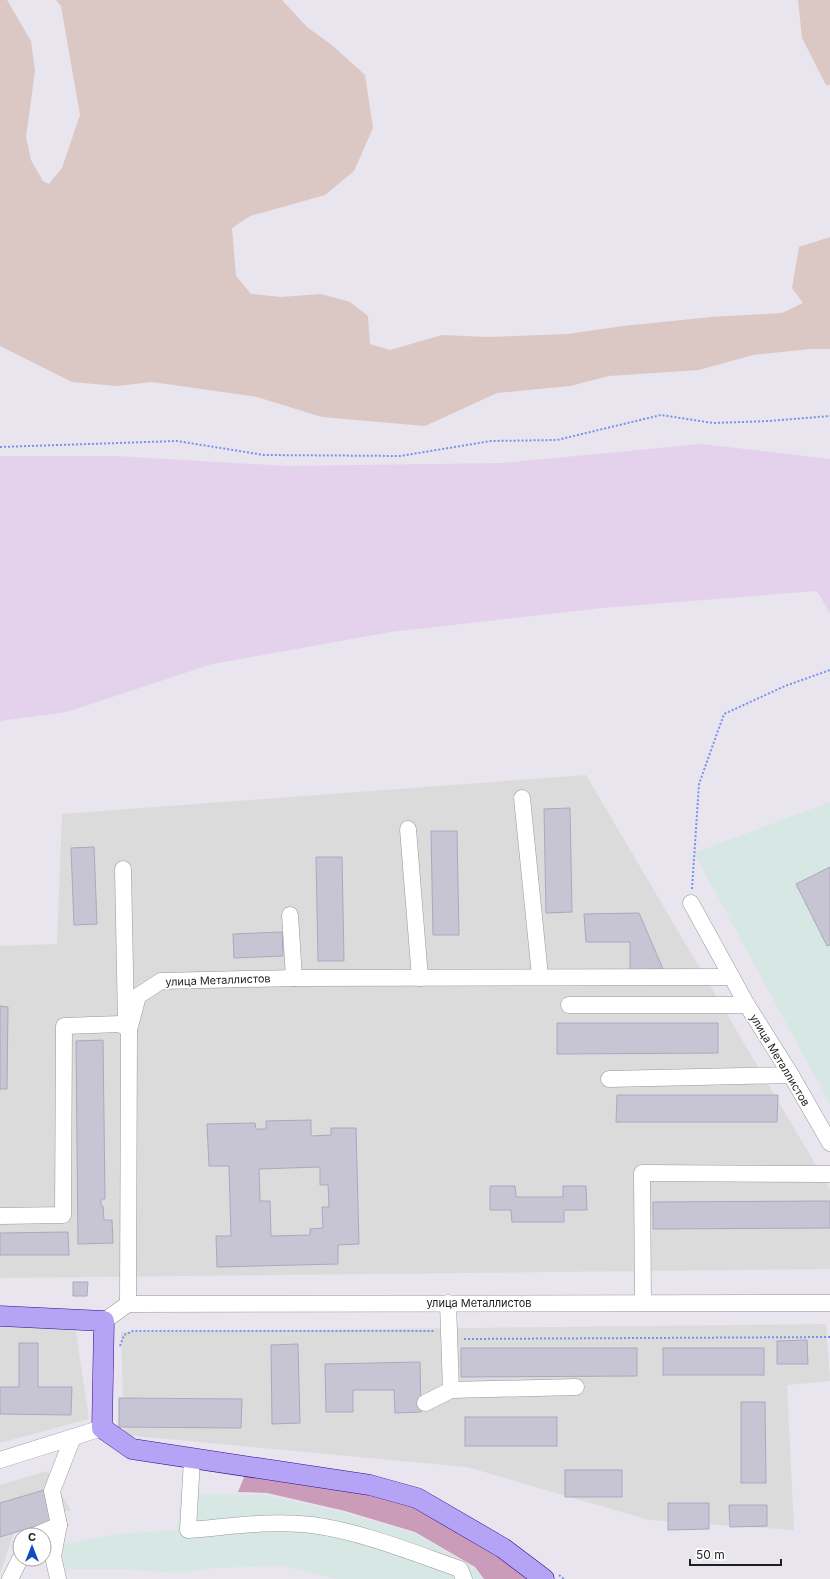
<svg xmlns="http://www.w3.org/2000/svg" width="830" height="1579" viewBox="0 0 830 1579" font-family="Inter,sans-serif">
<rect width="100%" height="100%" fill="#e8e5ee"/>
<!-- residential -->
<g fill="#dbdbdc">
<path d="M 586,775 L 830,1189 L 830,1269 L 0,1278 L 0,946 L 57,944 L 62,814 Z"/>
<path d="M 74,1319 L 89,1419 L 0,1443 L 0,1322 Z"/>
<path d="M 826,1324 L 830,1381 L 787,1385 L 794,1530 L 649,1520 L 467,1467 L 124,1435 L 121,1332 Z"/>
<path d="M 47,1471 L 71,1510 L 16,1526 L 0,1574 L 0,1485 Z"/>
</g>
<!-- industrial -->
<g fill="#d7e7e4">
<path d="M 830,802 L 830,1104 L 694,853 Z"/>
<path d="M 181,1494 L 266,1495 L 345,1513 L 415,1533 L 474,1568 L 483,1579 L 337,1579 L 283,1566 L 214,1568 L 176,1573 L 124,1569 L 63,1569 L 62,1545 L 116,1534 L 177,1530 Z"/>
</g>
<!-- farmland -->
<path fill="#e4d1ec" d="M 701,444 L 830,459 L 830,613 L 817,591 L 602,608 L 391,632 L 212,664 L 67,712 L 0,721 L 0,456 L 115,456 L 287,466 L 503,463 Z"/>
<!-- forest -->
<path fill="#cb9cba" d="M 245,1475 L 416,1500 L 501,1550 L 529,1579 L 484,1579 L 475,1567 L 415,1532 L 345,1511 L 267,1493 L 238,1492 Z"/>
<!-- wetland -->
<g fill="#dbc7c3">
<path d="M 0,0 L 7,0 L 31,41 L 35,71 L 26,137 L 31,160 L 43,181 L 49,184 L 62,168 L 80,115 L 61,6 L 56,0 L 282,0 L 307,27 L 333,46 L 365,75 L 373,128 L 354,171 L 325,195 L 250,216 L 232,228 L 236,276 L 251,294 L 281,297 L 321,294 L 350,302 L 368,316 L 370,344 L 390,350 L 442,335 L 487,337 L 568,334 L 623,326 L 711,317 L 782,313 L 803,303 L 792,288 L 799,247 L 830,237 L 830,349 L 811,349 L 753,355 L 699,370 L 609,376 L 570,386 L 497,393 L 425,426 L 322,417 L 257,397 L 152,382 L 117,386 L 72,382 L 0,346 Z"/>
<path d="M 798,0 L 830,0 L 830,85 L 826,85 L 802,38 Z"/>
</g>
<!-- building -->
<g fill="#c7c5d4" stroke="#aaa8bf" fill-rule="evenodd">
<path d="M 570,808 L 572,912 L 546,913 L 544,809 Z"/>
<path d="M 431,831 L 457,831 L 459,935 L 433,935 Z"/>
<path d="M 94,847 L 97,924 L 74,925 L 71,848 Z"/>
<path d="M 316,857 L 342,857 L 344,961 L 318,961 Z"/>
<path d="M 830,867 L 830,945 L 827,946 L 796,884 Z"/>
<path d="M 639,913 L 663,969 L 630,970 L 630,942 L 586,942 L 584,914 Z"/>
<path d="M 282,932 L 283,956 L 234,958 L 233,934 Z"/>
<path d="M 0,1006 L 8,1007 L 7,1089 L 0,1089 Z"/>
<path d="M 557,1023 L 718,1023 L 718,1053 L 557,1054 Z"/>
<path d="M 103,1040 L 105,1199 L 101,1199 L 101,1206 L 103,1206 L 104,1220 L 112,1220 L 113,1243 L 78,1244 L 76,1041 Z"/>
<path d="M 617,1095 L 778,1095 L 777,1122 L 616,1122 Z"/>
<path d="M 311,1120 L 311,1136 L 331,1135 L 331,1128 L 356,1128 L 359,1244 L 338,1245 L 338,1264 L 217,1267 L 216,1236 L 231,1236 L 229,1166 L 209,1166 L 207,1124 L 255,1123 L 256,1129 L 266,1129 L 266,1121 ZM 320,1167 L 320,1185 L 328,1185 L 329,1207 L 322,1207 L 323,1228 L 310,1229 L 310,1235 L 271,1236 L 270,1201 L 260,1201 L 259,1169 Z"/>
<path d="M 490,1186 L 515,1186 L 516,1197 L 563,1197 L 563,1186 L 586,1186 L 587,1210 L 564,1210 L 564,1222 L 512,1222 L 511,1210 L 490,1210 Z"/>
<path d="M 830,1201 L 830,1228 L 653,1229 L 653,1202 Z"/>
<path d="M 68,1232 L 69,1255 L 0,1255 L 0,1233 Z"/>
<path d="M 73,1282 L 88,1282 L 87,1296 L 73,1296 Z"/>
<path d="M 807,1340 L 808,1364 L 777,1364 L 777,1341 Z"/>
<path d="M 19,1343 L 38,1343 L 38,1387 L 72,1387 L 71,1415 L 0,1414 L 0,1387 L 19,1387 Z"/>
<path d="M 298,1344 L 300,1423 L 272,1424 L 271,1345 Z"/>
<path d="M 461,1348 L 637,1348 L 637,1376 L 461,1377 Z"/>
<rect x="663" y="1348" width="101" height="27"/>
<path d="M 420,1362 L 421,1412 L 395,1413 L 394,1390 L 353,1390 L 353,1412 L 326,1412 L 325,1364 Z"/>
<path d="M 119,1398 L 242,1399 L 241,1428 L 119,1427 Z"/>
<path d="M 741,1402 L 765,1402 L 766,1483 L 741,1483 Z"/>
<rect x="465" y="1417" width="92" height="29"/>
<rect x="565" y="1470" width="57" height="27"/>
<path d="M 44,1490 L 53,1521 L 0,1537 L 0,1503 Z"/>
<path d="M 668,1503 L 709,1503 L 709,1529 L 668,1530 Z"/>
<path d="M 729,1505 L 767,1505 L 767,1526 L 730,1527 Z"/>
</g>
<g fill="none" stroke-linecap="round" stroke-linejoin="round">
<!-- minor casing -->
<g stroke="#989898" stroke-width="17">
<g id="minor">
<path d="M 522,798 L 540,976"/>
<path d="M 408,829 L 420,978"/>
<path d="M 123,869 L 126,1022"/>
<path d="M 691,903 L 747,1005 L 791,1075 L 830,1143"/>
<path d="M 290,915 L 294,978"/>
<path d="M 569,1005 L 747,1005"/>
<path d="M 609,1079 L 791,1075"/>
<path d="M 0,1216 L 63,1215 L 64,1026 L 121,1024 L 129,1030"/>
<path d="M 643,1303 L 642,1173 L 830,1174"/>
<path d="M 128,1304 L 129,1030 L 138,996 L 161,981 L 294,978 L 731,977"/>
<path d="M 104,1321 L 128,1304 L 830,1303"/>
<path d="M 451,1390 L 576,1387"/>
<path d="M 425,1403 L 451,1390 L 448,1303"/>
<path d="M 192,1459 L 188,1530 C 229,1527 270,1520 312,1525 C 363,1532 411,1552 460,1569 L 464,1579"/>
<path d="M 0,1460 L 102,1428"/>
<path d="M 36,1535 L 59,1525 L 52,1491 L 73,1437"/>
<path d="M 10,1579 L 20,1559"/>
<path d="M 58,1579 L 53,1556 L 59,1525"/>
</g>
</g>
<!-- major casing -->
<g stroke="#340b8d" stroke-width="21">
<path id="major" d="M 0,1316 L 104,1321 L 102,1428 L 132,1449 L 370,1485 L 417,1498 L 503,1548 L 544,1579"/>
</g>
<!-- path -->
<g stroke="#7493f0" stroke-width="2" stroke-dasharray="2 2" stroke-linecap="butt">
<path d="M 0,447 L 177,441 L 264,455 L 400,456 L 491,441 L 557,440 L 661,415 L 713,423 L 769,421 L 830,416"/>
<path d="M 692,889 L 699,784 L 724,714 L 785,686 L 830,670"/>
<path d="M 464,1339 L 830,1337"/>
<path d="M 120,1346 L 124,1335 L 133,1331 L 435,1331"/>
<path d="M 559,1575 L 564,1579"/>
</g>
<!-- minor -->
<use href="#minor" stroke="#fff" stroke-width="16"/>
<!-- major -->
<use href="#major" stroke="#b5a3f5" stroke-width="20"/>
</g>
<g text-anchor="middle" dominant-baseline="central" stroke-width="3.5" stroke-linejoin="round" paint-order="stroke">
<!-- street labels -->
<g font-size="11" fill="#1e1e1e" stroke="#fff">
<text transform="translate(218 980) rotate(-2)">улица Металлистов</text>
<text transform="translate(780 1060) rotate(59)">улица Металлистов</text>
<text x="479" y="1303">улица Металлистов</text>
</g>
</g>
<!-- north arrow -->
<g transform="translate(32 1547)"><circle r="19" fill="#ffffff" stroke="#a5a5a5"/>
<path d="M0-3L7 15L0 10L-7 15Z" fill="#0e4cbd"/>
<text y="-6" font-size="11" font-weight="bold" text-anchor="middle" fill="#1e1e1e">С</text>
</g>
<!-- scale -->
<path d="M690 1559v6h91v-6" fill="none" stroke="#1e1e1e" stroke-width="2"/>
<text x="696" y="1559" font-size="12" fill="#1e1e1e" stroke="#ffffff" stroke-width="3" paint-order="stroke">50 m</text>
</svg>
